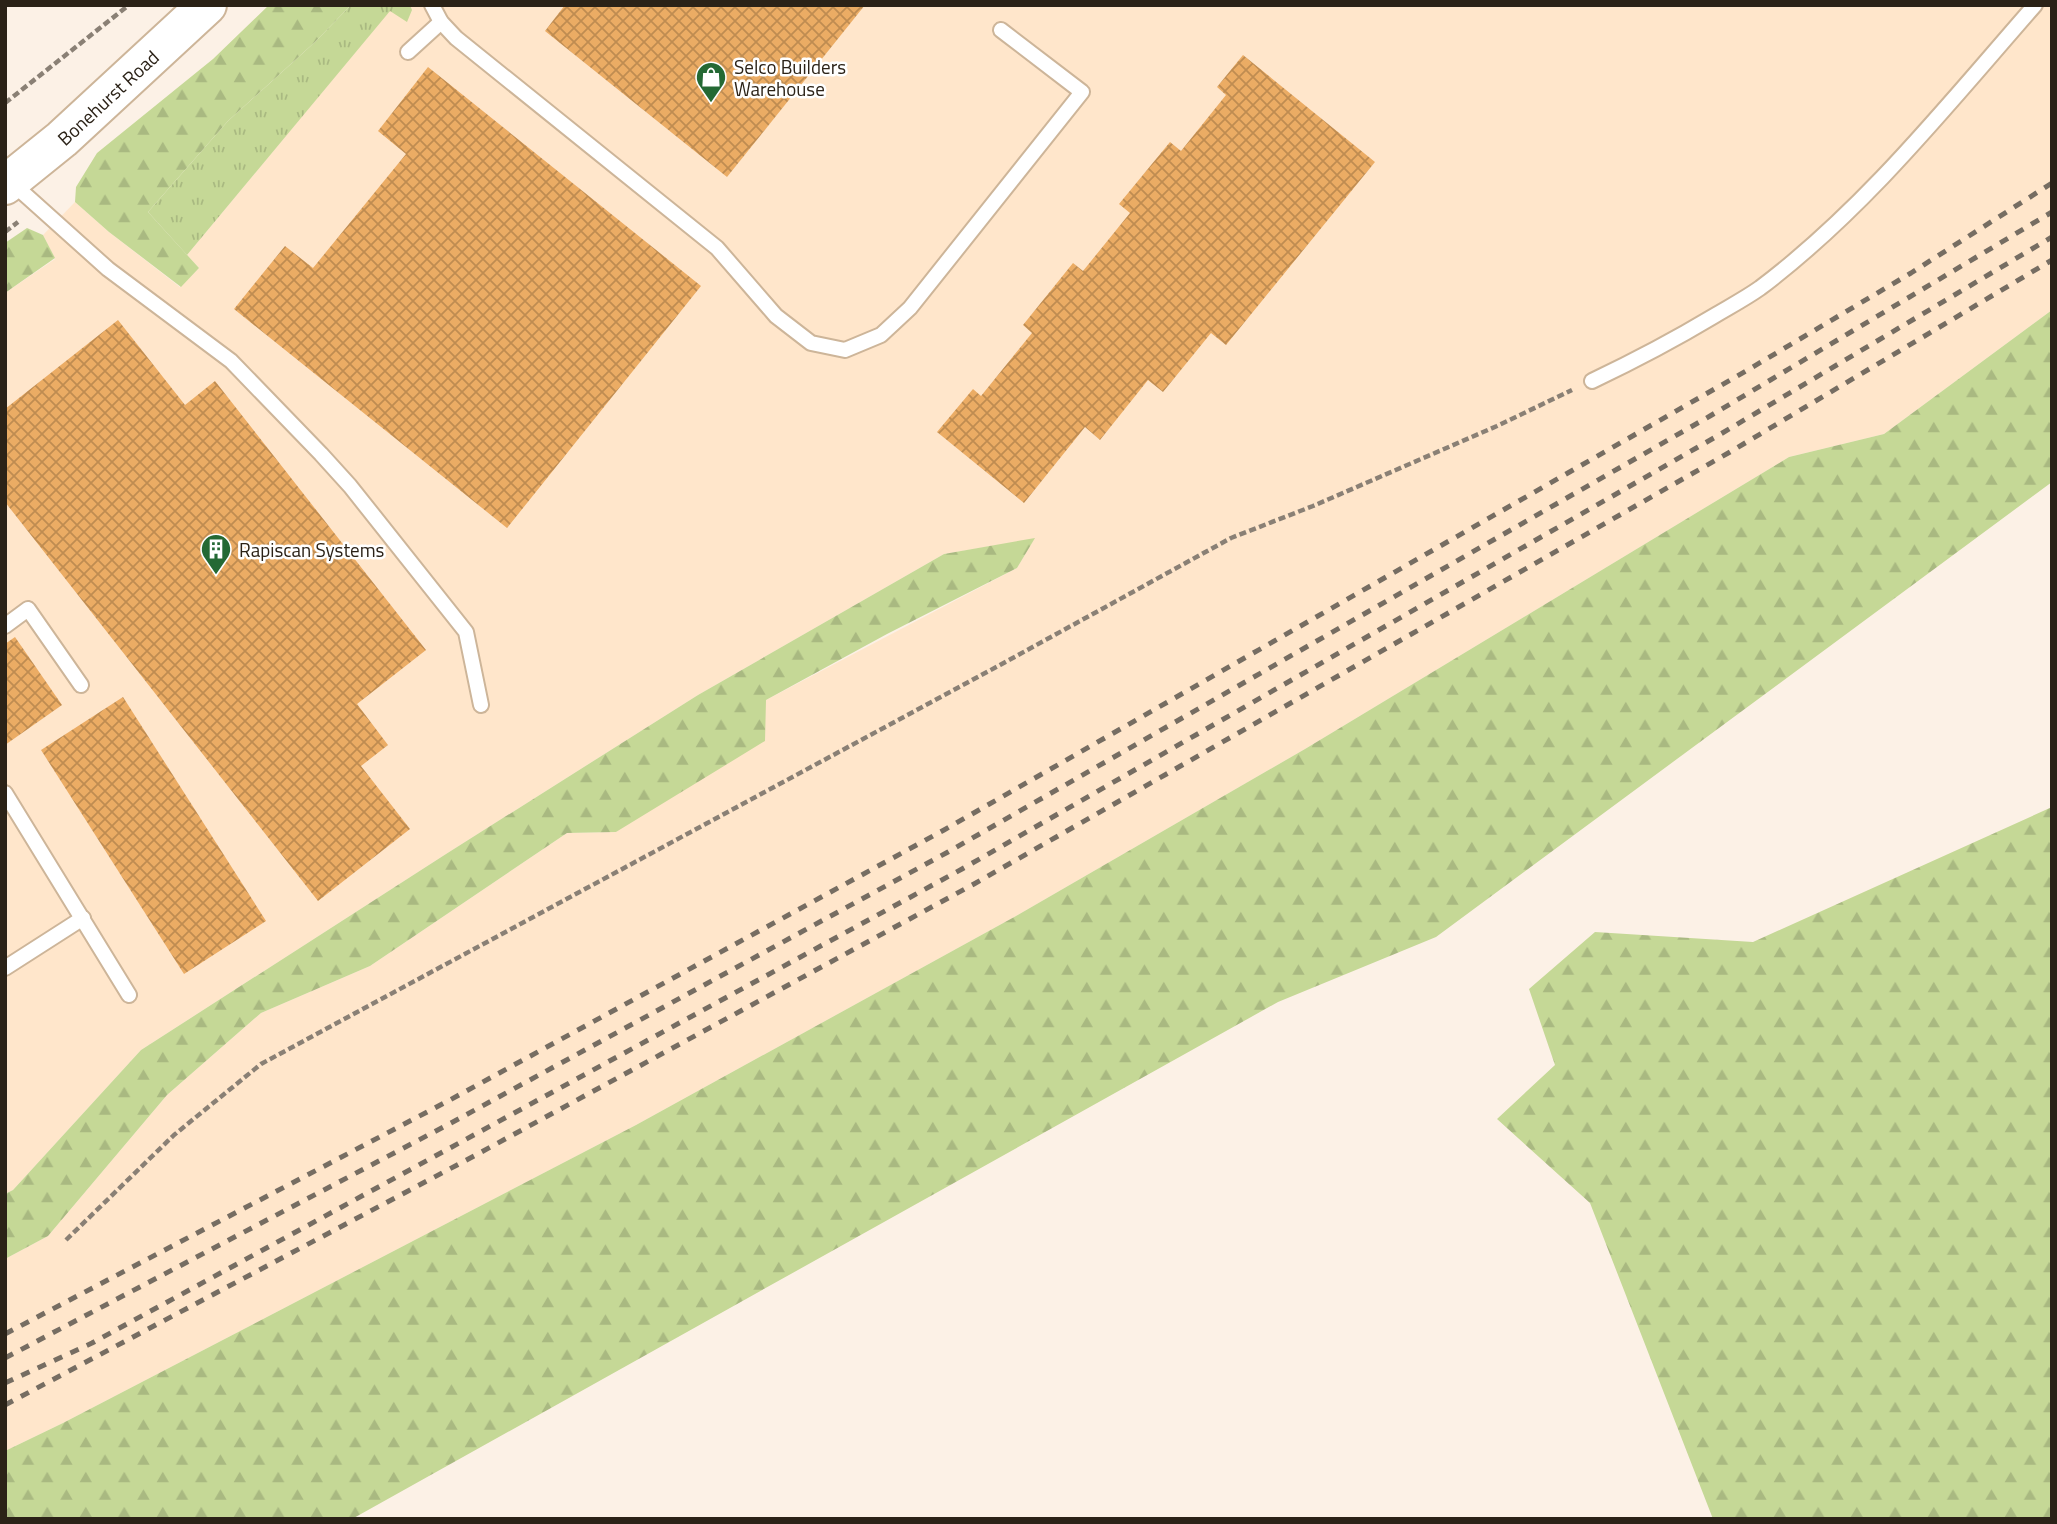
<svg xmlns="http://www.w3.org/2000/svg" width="2057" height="1524" viewBox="0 0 2057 1524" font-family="'Titillium Web',sans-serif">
<defs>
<pattern id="grass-tufts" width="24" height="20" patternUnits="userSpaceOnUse" patternTransform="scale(1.75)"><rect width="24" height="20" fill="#c5d896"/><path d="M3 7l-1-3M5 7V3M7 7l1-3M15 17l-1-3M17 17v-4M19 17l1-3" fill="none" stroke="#a9b981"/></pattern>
<pattern id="forest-firs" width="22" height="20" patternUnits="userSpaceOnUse" patternTransform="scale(1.75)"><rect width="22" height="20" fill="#c5d896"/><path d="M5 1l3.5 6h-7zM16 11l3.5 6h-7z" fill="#a9b981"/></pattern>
<pattern id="building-cross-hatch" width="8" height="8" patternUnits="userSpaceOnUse" patternTransform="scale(1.75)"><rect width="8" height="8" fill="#ebac64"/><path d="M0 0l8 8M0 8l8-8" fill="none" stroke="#bf8c51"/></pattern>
</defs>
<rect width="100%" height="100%" fill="#fcf1e6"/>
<!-- built -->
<path fill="#ffe6cb" d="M 369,5 L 2052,5 L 2052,310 L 1884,434 L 1789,457 L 1305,749 L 1016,916 L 636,1125 L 63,1423 L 5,1451 L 5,1259 L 48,1236 L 167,1095 L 261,1013 L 370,966 L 567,833 L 616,832 L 766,700 L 1017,568 L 1034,539 L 944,554 L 698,695 L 446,854 L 141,1050 L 13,1190 L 5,1194 L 5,293 L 55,259 L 43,235 L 75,202 L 109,232 L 180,287 L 199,268 L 187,255 L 376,27 Z"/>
<!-- grass -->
<path fill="url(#grass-tufts)" d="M 351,5 L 410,5 L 412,10 L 407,22 L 390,11 L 187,255 L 148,212 L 228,121 L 315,42 Z"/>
<!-- forest -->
<g fill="url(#forest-firs)">
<path d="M 269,5 L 351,5 L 315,42 L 228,121 L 148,212 L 199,268 L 181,287 L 109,232 L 75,202 L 76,187 L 97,153 L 213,59 Z"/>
<path d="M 27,228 L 43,235 L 55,258 L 5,293 L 5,243 Z"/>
<path d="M 2052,310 L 2052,482 L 1436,937 L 1278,1002 L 352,1519 L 5,1519 L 5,1451 L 63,1423 L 636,1125 L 1016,916 L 1305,749 L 1789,457 L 1884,434 Z"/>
<path d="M 1035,538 L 1017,568 L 887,634 L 766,700 L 765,741 L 616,832 L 567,833 L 370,966 L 261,1013 L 167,1095 L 48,1236 L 5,1259 L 5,1194 L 13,1190 L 141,1050 L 446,854 L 698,695 L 944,554 Z"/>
<path d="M 2052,807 L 2052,1519 L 1713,1519 L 1590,1203 L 1497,1119 L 1555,1065 L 1529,989 L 1595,932 L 1753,942 Z"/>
</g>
<!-- building -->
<g fill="url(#building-cross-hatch)">
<path d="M 565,5 L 865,5 L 727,177 L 545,31 Z"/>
<path d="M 1243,55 L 1375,162 L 1226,345 L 1211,333 L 1163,392 L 1148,380 L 1100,440 L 1085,427 L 1024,503 L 937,432 L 973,389 L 981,396 L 1032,333 L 1023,325 L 1073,263 L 1083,271 L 1130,213 L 1119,204 L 1170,142 L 1181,151 L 1226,95 L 1217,87 Z"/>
<path d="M 428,67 L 701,286 L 507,528 L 234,309 L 285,246 L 313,268 L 406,154 L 378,131 Z"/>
<path d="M 118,320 L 185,405 L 215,381 L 426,650 L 357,704 L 388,745 L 361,766 L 410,829 L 318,901 L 5,502 L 5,409 Z"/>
<path d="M 15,637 L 62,705 L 5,745 L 5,644 Z"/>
<path d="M 123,697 L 266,921 L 184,974 L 41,750 Z"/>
</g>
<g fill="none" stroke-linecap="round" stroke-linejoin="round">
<!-- service casing -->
<g stroke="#cdb599" stroke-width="18">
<g id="service">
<path d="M 432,5 L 441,22 L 456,38 L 717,248 L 776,316 L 811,343 L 845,350 L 881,335 L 910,308 L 1082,92 L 1001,30"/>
<path d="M 408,52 L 441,22"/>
<path d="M 11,182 L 108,269 L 231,361 L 321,454 L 350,486 L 466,632 L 481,705"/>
<path d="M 1592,381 C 1634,361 1674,340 1714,316 C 1729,307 1746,298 1760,288 C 1865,209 1949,103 2035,5"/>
<path d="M 5,626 L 28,609 L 81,685"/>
<path d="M 5,793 L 129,995"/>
<path d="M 5,968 L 83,918"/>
</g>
</g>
<!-- primary casing -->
<g stroke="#cdb599" stroke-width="42">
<g id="primary">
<path id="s1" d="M 5,185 L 62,139 L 207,5"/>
</g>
</g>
<!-- path -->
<g stroke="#8a8075" stroke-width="4.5" stroke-dasharray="7 3.5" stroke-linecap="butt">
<path d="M 5,103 L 129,5"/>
<path d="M 5,232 L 18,222"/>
<path d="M 66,1240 L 174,1135 L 261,1064 L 1000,665 L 1231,538 L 1313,506 L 1497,426 L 1572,390"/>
</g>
<!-- service -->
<use href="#service" stroke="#fff" stroke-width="14"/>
<!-- primary -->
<use href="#primary" stroke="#fff" stroke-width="38"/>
<!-- rail -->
<g stroke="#766d62" stroke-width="5" stroke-dasharray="9 9" stroke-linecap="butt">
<path d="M 5,1334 L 448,1101 L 944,830 L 1746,371 L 1911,273 L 2052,183"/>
<path d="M 5,1358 L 451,1123 L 948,852 L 1710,416 L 2052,212"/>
<path d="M 5,1383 L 92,1343 L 962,869 L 1719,435 L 2052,237"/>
<path d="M 5,1405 L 474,1156 L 974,884 L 1730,452 L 2052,260"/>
</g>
</g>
<!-- icons -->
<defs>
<g id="shop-pin" transform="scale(1.575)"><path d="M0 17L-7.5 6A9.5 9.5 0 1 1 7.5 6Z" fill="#246934" stroke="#fff"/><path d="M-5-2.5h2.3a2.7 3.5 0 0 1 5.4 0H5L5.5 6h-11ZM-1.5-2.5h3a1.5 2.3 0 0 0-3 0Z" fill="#fff"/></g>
<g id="building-pin" transform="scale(1.575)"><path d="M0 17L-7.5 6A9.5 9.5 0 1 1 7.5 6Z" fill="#246934" stroke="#fff"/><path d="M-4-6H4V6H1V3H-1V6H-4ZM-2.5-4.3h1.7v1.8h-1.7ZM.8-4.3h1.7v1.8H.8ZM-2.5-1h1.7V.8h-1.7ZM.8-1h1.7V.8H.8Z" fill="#fff"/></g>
</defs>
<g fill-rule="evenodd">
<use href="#shop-pin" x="711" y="77"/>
<use href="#building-pin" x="216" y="549"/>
</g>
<g text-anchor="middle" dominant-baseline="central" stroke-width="5" stroke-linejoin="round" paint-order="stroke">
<!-- poi labels -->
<g font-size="19" fill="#2b2217" stroke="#fff" text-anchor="start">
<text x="734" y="66">Selco Builders<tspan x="734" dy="22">Warehouse</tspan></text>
<text x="239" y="549">Rapiscan Systems</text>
</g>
<!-- street labels -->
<g font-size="19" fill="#2b2217" stroke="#fff">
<text stroke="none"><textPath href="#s1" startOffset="135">Bonehurst Road</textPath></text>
</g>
</g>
<!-- border -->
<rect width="2057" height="1524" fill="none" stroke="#2b2217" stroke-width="14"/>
</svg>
